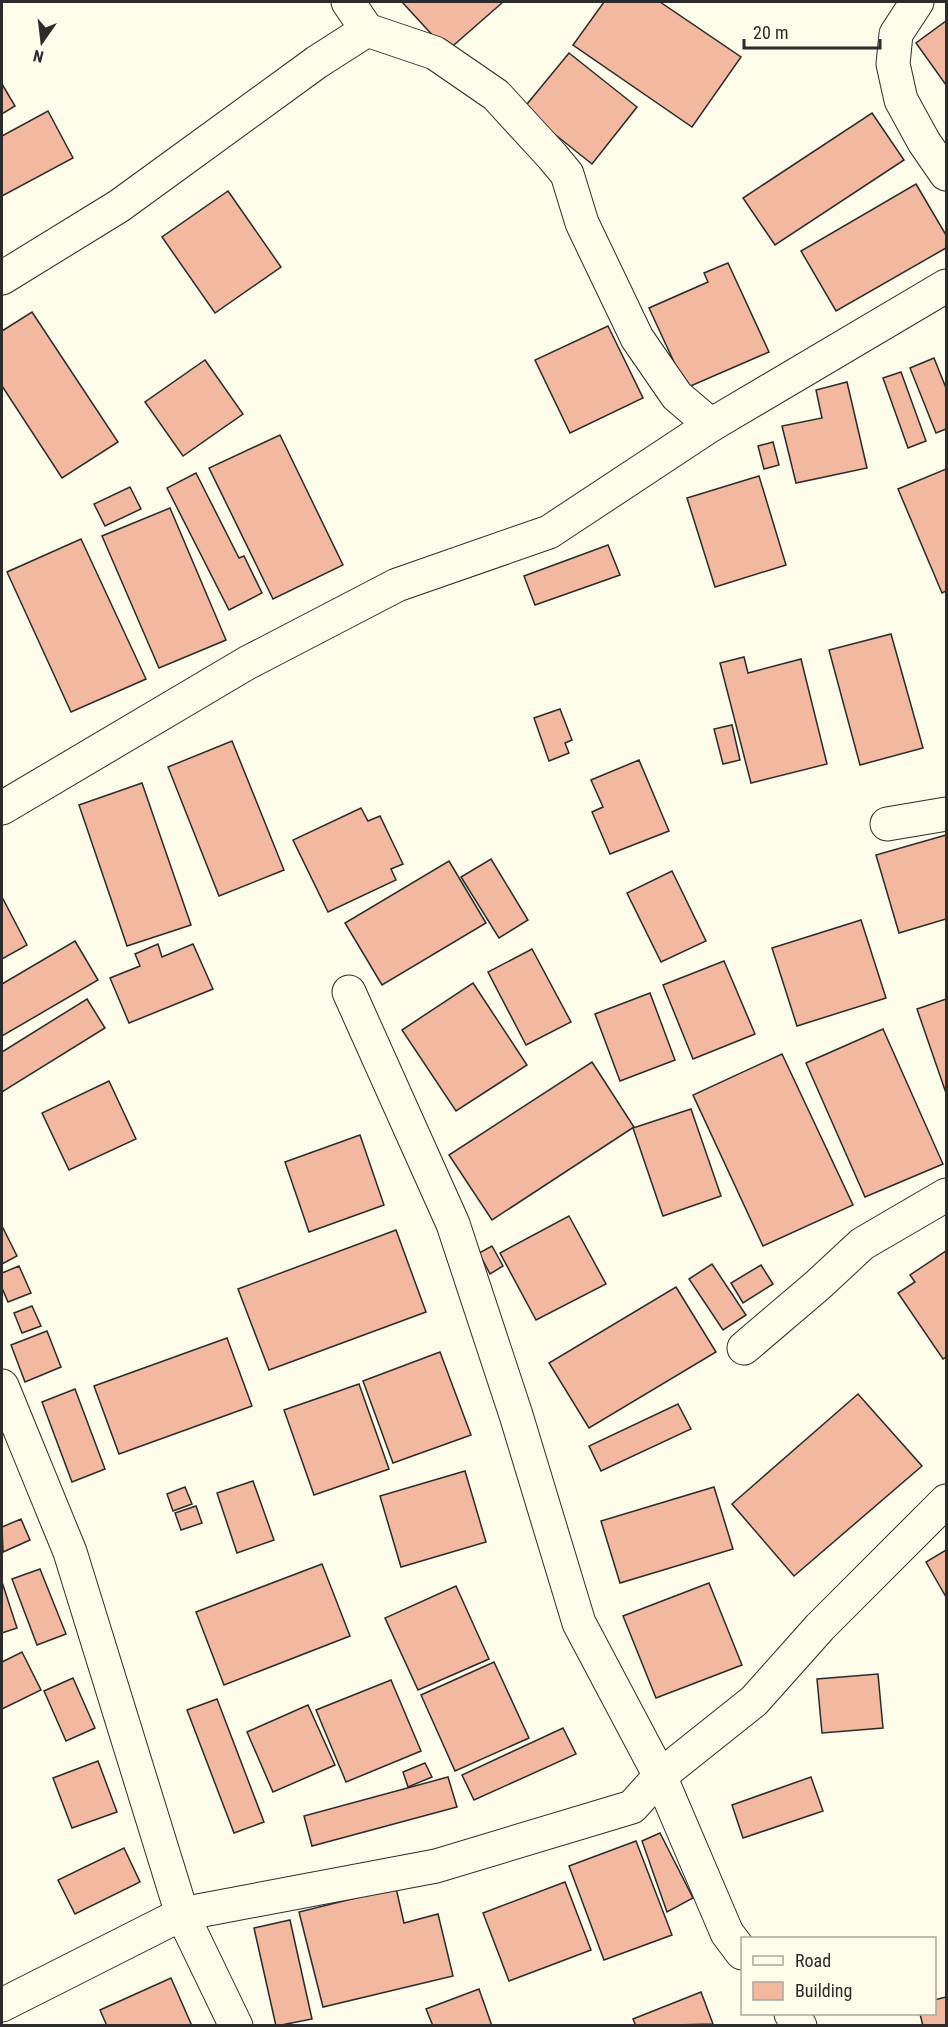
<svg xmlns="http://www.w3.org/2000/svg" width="948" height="2027" viewBox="0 0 948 2027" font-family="'Roboto Condensed',sans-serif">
<rect width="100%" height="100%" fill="#fdfbea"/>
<!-- building -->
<g fill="#f2b8a0" stroke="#2b2b2b" stroke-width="1.5">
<path d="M 402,2 L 503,2 L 447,51 Z"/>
<path d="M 604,2 L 660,2 L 741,57 L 692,127 L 573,45 Z"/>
<path d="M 946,21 L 946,85 L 916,43 Z"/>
<path d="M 569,53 L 637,107 L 592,164 L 523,109 Z"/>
<path d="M 2,84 L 15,106 L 2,114 Z"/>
<path d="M 48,111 L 73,158 L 2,196 L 2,136 Z"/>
<path d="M 872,113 L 904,160 L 775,245 L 743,198 Z"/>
<path d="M 916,184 L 946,235 L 946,248 L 836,311 L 801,251 Z"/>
<path d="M 228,191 L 281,267 L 215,313 L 162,237 Z"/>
<path d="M 728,263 L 769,352 L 686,388 L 649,308 L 708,282 L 704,273 Z"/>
<path d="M 32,312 L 118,442 L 62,478 L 2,386 L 2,331 Z"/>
<path d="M 608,326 L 643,398 L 570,433 L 535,360 Z"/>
<path d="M 934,358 L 946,388 L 946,429 L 936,433 L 910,368 Z"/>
<path d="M 205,360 L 243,414 L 183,456 L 145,402 Z"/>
<path d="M 901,372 L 926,441 L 908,448 L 883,378 Z"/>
<path d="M 847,382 L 867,468 L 796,483 L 782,426 L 822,418 L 816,390 Z"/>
<path d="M 280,435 L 343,565 L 273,599 L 209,468 Z"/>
<path d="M 773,442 L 779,465 L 764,469 L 758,446 Z"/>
<path d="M 946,469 L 946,591 L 942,593 L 898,489 Z"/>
<path d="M 196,473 L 239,558 L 244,556 L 262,593 L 229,610 L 167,488 Z"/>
<path d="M 759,476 L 786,565 L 715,587 L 687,498 Z"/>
<path d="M 130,487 L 141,509 L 105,526 L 94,504 Z"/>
<path d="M 170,508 L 226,640 L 159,668 L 102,536 Z"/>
<path d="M 81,539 L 146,679 L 71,712 L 7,572 Z"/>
<path d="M 608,545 L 620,575 L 535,605 L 524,576 Z"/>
<path d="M 891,634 L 923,748 L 860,765 L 829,650 Z"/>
<path d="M 744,657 L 748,673 L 801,659 L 827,764 L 751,783 L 720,663 Z"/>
<path d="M 560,709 L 572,740 L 565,743 L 569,753 L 549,761 L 534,718 Z"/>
<path d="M 732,725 L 740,760 L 723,764 L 714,729 Z"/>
<path d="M 232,741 L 284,870 L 219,896 L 168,767 Z"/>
<path d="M 639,760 L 669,831 L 610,854 L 592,812 L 603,807 L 591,780 Z"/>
<path d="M 142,783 L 191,925 L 127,946 L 79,805 Z"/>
<path d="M 361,808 L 368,821 L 380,816 L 403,864 L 391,869 L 396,880 L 328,912 L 293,840 Z"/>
<path d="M 946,835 L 946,919 L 899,933 L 876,855 Z"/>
<path d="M 491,859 L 528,920 L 499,938 L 461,877 Z"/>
<path d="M 449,861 L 486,923 L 382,985 L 345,923 Z"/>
<path d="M 672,871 L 706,941 L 661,962 L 627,893 Z"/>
<path d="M 2,897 L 27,945 L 2,959 Z"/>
<path d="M 861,920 L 886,998 L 797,1026 L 772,948 Z"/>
<path d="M 75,941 L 98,980 L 2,1036 L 2,984 Z"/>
<path d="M 158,944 L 162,957 L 193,944 L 213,989 L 129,1023 L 110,978 L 140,966 L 135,954 Z"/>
<path d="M 532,949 L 571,1022 L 526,1045 L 488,972 Z"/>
<path d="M 724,961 L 755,1034 L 693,1059 L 663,985 Z"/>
<path d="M 473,983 L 527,1065 L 456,1111 L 402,1030 Z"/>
<path d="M 650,993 L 675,1060 L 620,1081 L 595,1014 Z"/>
<path d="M 87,999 L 105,1028 L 2,1092 L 2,1052 Z"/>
<path d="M 946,999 L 946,1093 L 917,1009 Z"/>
<path d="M 883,1029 L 943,1164 L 865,1197 L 806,1063 Z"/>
<path d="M 782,1054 L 853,1205 L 763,1246 L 693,1095 Z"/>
<path d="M 592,1062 L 634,1127 L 492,1220 L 449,1155 Z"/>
<path d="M 109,1081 L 136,1139 L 69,1170 L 42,1113 Z"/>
<path d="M 691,1109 L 721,1196 L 663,1216 L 633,1128 Z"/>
<path d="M 360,1135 L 384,1205 L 309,1232 L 285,1162 Z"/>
<path d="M 569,1216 L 606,1284 L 536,1320 L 500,1253 Z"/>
<path d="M 2,1226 L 17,1256 L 2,1264 Z"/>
<path d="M 396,1230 L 426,1312 L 269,1370 L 238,1289 Z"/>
<path d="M 492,1246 L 503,1266 L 490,1274 L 479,1253 Z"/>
<path d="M 946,1251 L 946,1357 L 943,1359 L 898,1293 L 915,1282 L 910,1275 Z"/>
<path d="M 712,1264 L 746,1315 L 723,1330 L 689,1279 Z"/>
<path d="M 761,1265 L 773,1284 L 743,1303 L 731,1283 Z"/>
<path d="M 19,1266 L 31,1293 L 8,1302 L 2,1288 L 2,1273 Z"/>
<path d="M 676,1287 L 716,1352 L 589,1428 L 549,1363 Z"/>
<path d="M 32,1306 L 41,1326 L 22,1333 L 14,1313 Z"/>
<path d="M 47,1331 L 61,1367 L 25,1382 L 11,1345 Z"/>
<path d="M 227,1338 L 252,1406 L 119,1454 L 94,1386 Z"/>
<path d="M 440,1352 L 471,1435 L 393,1463 L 363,1381 Z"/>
<path d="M 359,1384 L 389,1469 L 314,1495 L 284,1410 Z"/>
<path d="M 75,1389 L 105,1469 L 72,1482 L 42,1402 Z"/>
<path d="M 858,1394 L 922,1466 L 794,1576 L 732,1504 Z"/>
<path d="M 678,1404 L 691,1429 L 601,1471 L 589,1446 Z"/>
<path d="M 465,1471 L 486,1542 L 401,1567 L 380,1496 Z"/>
<path d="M 253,1481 L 274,1540 L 237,1553 L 217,1493 Z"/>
<path d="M 185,1487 L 192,1504 L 173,1511 L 167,1494 Z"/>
<path d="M 714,1487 L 733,1549 L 620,1583 L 601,1521 Z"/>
<path d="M 196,1506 L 202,1523 L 181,1530 L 175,1513 Z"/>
<path d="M 21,1519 L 30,1540 L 3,1552 L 2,1527 Z"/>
<path d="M 946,1550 L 946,1597 L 926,1562 Z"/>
<path d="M 322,1564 L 350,1636 L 224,1685 L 196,1612 Z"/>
<path d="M 40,1569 L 66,1634 L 37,1645 L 12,1579 Z"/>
<path d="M 2,1582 L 17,1628 L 2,1633 Z"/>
<path d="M 709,1583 L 742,1665 L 656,1698 L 623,1616 Z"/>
<path d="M 456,1586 L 489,1659 L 418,1690 L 385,1618 Z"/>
<path d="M 22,1652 L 41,1690 L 2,1709 L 2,1662 Z"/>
<path d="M 494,1662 L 529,1738 L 455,1771 L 421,1695 Z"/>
<path d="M 878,1674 L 883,1728 L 822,1733 L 817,1679 Z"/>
<path d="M 73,1678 L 95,1728 L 66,1741 L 44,1691 Z"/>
<path d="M 391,1680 L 421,1751 L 346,1782 L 316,1710 Z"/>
<path d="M 217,1699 L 264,1822 L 234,1833 L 187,1710 Z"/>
<path d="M 308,1705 L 335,1765 L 273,1792 L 247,1732 Z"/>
<path d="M 563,1728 L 576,1754 L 474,1800 L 462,1775 Z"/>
<path d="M 98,1761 L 117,1812 L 72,1828 L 53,1778 Z"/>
<path d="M 425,1763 L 432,1777 L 408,1787 L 403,1772 Z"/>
<path d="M 448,1777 L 457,1807 L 312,1846 L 304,1816 Z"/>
<path d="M 811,1777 L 823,1811 L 743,1838 L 732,1805 Z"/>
<path d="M 660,1833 L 693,1898 L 667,1912 L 642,1841 Z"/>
<path d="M 636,1841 L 672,1935 L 604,1960 L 569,1866 Z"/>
<path d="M 124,1848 L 140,1882 L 75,1914 L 58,1880 Z"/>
<path d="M 565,1882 L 591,1950 L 509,1981 L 483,1913 Z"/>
<path d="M 396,1888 L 404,1923 L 438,1914 L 453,1976 L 323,2007 L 299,1912 Z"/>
<path d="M 290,1920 L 312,2019 L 276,2026 L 254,1928 Z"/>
<path d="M 171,1978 L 192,2026 L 107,2026 L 100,2010 Z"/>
<path d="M 479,1989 L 492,2026 L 433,2026 L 426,2009 Z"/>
<path d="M 701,1992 L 713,2024 L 636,2026 L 633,2019 Z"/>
<path d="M 946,1997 L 946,2026 L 923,2026 L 920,2014 L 934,2014 L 934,2000 Z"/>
</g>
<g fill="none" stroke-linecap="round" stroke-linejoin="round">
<!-- minor casing -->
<g stroke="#2b2b2b" stroke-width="35">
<g id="minor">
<path d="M 348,2 L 367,30 L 435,53 L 496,95 L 552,156 L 567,174 L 582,223 L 637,338 L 677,396 L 711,425"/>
<path d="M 917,2 L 896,34 L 893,64 L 901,100 L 924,142 L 946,174"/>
<path d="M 2,278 L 119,206 L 317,62 L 367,30"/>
<path d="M 2,808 L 247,663 L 397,585 L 549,532 L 711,425 L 946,286"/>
<path d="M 887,824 L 946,814"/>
<path d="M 349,992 L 453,1224 L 516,1415 L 579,1623 L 660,1776 L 727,1933 L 742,1953"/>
<path d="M 744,1348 L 818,1285 L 862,1244 L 946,1195"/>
<path d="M 2,1386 L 70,1552 L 182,1914 L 236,2026"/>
<path d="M 2,2005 L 182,1914 L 436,1866 L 632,1807 L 660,1776 L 754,1701 L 820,1627 L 946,1501"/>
<path d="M 791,2014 L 800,2026"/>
</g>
</g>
<!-- minor -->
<use href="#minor" stroke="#fdfbea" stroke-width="33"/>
</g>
<!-- border -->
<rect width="948" height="2027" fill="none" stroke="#2b2b2b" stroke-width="6"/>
<!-- legend -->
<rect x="741" y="1937" width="195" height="78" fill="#fdfbea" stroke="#a9a89e" stroke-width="1.5"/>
<rect x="753" y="1956" width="30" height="9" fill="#fdfbea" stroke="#a9a89e" stroke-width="1.5"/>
<text x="795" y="1967" font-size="18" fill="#2b2b2b">Road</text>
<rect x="753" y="1982" width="30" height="18" fill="#f2b8a0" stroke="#a9a89e" stroke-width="1.5"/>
<text x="795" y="1997" font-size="18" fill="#2b2b2b">Building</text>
<!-- north arrow -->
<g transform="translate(42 42) rotate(194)" stroke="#fdfbea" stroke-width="4.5" paint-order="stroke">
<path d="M0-4.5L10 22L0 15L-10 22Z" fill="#2b2b2b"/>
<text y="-9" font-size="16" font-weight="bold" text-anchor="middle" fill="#2b2b2b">N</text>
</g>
<!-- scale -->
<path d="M744 39v9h136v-9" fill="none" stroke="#2b2b2b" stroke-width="3"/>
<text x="753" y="39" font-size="18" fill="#2b2b2b" stroke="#fdfbea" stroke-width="4.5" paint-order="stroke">20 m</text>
</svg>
